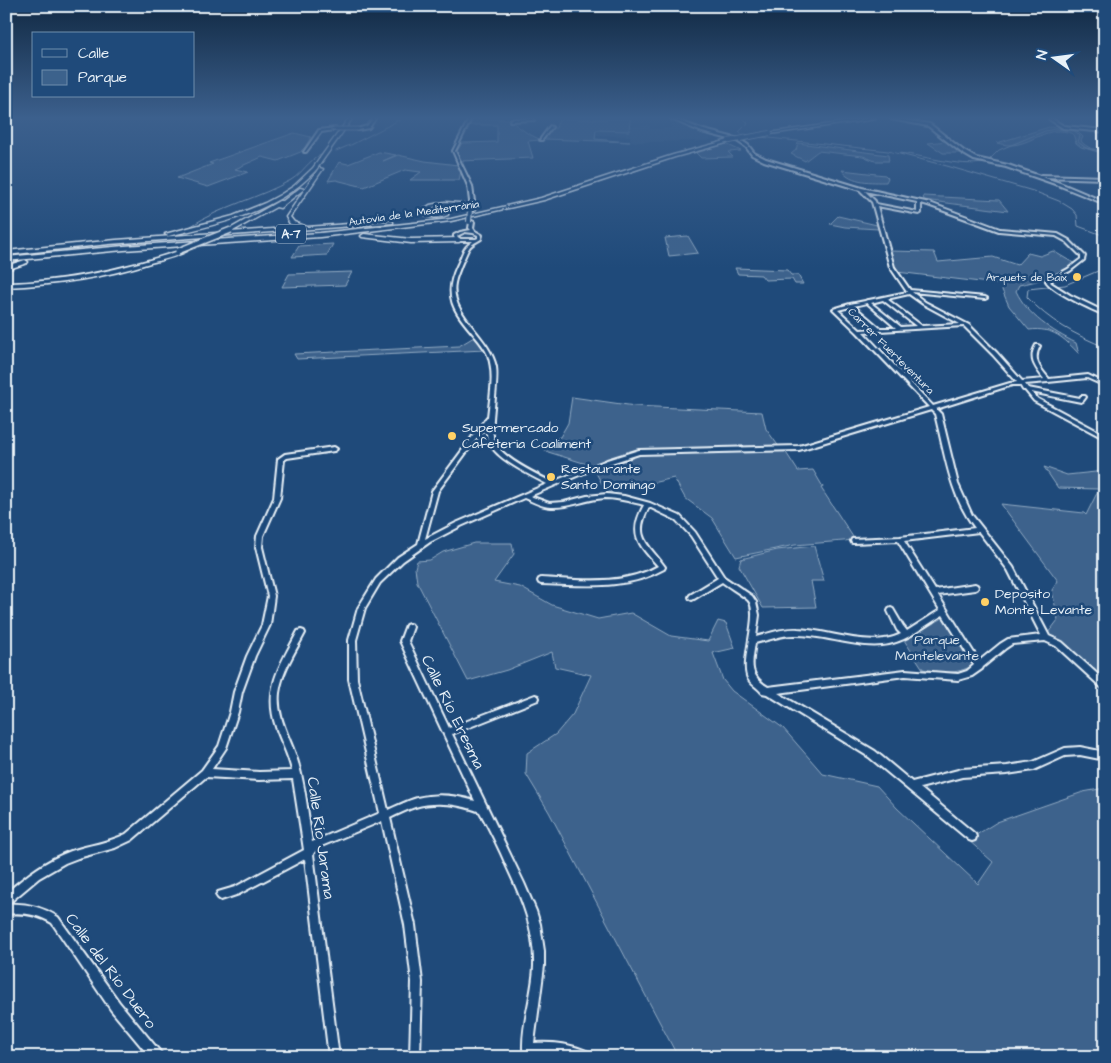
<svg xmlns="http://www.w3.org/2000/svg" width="1111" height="1063" viewBox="0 0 1111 1063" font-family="'Architects Daughter',sans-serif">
<rect width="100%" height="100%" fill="#1f4a7a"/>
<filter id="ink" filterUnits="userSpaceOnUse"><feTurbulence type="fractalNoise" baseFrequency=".02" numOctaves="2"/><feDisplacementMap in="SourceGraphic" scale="10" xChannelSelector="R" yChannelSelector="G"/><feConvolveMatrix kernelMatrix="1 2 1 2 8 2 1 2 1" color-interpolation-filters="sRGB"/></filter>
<g filter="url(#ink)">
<!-- built -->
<path fill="#2e5683" d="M 670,119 L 714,139 L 706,141 L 636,142 L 631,141 L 630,136 L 595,135 L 596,130 L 629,131 L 630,126 L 650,125 L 650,129 L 671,128 Z"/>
<!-- green -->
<g fill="#3c628c" stroke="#92aac2">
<path d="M 472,119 L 508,119 L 527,133 L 541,140 L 528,141 L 533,158 L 460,161 L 457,151 L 462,143 L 497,142 L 497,125 L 469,125 Z"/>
<path d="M 559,119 L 630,119 L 629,131 L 596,130 L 595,139 L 630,142 L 542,139 L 552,128 L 556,128 Z"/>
<path d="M 1049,127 L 1076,130 L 1083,137 L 1081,141 C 1086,148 1096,150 1105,151 L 1105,154 L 1081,147 L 1076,143 L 1073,134 C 1048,123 1031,146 1009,145 C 1006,145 1001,144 997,143 Z"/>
<path d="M 294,133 L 311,137 L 305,147 L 301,151 L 303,151 L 278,161 L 262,157 L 235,169 L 248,172 L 208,187 L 177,178 L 213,164 L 209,163 Z"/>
<path d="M 948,141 L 962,153 L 943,153 L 928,143 Z"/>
<path d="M 798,143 L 888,155 L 889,161 L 875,161 L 863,156 L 818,151 L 805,161 L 791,154 L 796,150 Z"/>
<path d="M 726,144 L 741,151 L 728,152 L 733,157 L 701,158 L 696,153 Z"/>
<path d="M 379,152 L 396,155 L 383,161 L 398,155 L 425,161 L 458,165 L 461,171 L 459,180 L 410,180 L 421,172 L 405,170 L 364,187 L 336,180 L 328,181 L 339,162 L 348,164 Z"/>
<path d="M 842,170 L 885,175 L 888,178 L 886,182 C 872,182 851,183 842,170 Z"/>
<path d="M 923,196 L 999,200 L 1008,211 L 924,200 Z"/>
<path d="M 838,216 L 877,225 L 878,229 L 845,227 L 830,224 Z"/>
<path d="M 688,236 L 698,253 L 669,256 L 665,238 Z"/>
<path d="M 333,244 L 327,255 L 292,257 L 299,246 Z"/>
<path d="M 889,251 L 934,252 L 938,262 L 993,257 L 1017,265 L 1028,253 L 1040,256 L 1053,251 L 1075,264 C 1058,275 1039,281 1019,285 L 1016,291 C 1028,316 1052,331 1076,343 L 1079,354 C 1064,338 1053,327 1029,330 L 1009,306 L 1002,290 L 1005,285 L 897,272 Z"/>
<path d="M 735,268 L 787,270 L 791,275 L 798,275 L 803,284 L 795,284 L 792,279 L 765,280 L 761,275 L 738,274 Z"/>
<path d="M 352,272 L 345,285 L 282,287 L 289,274 Z"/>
<path d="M 474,337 L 485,350 L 297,359 L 294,354 L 459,346 Z"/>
<path d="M 572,397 L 635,406 L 762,412 L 766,429 L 780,448 L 643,450 L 617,456 L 593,466 L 545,451 L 549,444 L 546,442 L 560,437 L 568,423 Z"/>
<path d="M 785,451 L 798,471 L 813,470 L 823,487 L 821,488 L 855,540 L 795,545 L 736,557 L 712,518 L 685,498 L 674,478 L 607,493 L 595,471 L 620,459 L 644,453 Z"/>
<path d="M 1044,467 L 1067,475 L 1105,471 L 1105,683 L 1050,638 L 1048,633 L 1058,620 L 1052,590 L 1058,581 L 1001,504 L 1084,513 L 1086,515 L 1099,489 L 1058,488 Z"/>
<path d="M 474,543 L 512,543 L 514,554 L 494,582 L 520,587 L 552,605 L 598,619 L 631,613 L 671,636 L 708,641 L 718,621 L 726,623 L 735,648 L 713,653 L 723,680 L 732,691 L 783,728 L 823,774 L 877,786 L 897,808 L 978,884 L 993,862 L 968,840 L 997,822 L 1083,792 L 1105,788 L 1105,1057 L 678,1057 L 549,812 L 526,774 L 527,753 L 556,734 L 573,714 L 591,675 L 555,667 L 552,652 L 507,670 L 468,681 L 417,582 L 415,568 L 417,561 L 430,560 L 443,552 Z"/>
<path d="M 814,546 L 824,581 L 811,581 L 816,607 L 763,608 L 739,566 L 741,559 L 777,550 Z"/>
<path d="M 943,618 L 974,665 C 954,675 945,673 923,669 L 904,640 Z"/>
</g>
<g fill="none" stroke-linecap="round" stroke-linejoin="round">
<!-- stream -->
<g stroke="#9ab0c7" stroke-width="1">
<path d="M 741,133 L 739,132 L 748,123 L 744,119"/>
<path d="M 744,134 L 750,135"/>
<path d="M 760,137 L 888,151 L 947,166 L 1033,191 L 1059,201 L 1072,209 L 1077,215 L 1078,226 L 1105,236"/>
<path d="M 351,145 L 401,119"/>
<path d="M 336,151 L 350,145"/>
<path d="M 899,153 C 927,156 957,167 985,163"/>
<path d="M 987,162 L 999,150 L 1045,131 L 1055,129 L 1075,131 L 1080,136 L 1078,142 L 1086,148 L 1105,152"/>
<path d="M 191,226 C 222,206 259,198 291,180 C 303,173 308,160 321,155"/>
<path d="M 1105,268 L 1065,285 L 1028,289 L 1027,297 C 1049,321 1075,335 1105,347"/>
</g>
<!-- minor casing -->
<g stroke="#e8f1f8" stroke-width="4">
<g id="minor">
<path d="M 373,119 L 375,119 L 369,128 L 358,130 L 357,129 L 367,126 Z"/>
<path d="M 469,119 L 471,119 L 455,151 L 472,186 L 475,209 L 473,210 L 471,209 L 468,186 L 453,151 Z"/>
<path d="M 511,119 L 533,119 L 534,120 L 510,121 Z"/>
<path d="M 671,119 L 674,119 L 704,130 L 739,139 L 748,145 L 754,153 L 766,159 L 862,188 L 930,203 L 1000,229 L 1058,234 L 1069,240 L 1085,256 L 1084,260 L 1070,271 L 1050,281 L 1051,283 L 1070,295 L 1105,312 L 1105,315 C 1092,310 1053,292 1046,281 L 1068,269 L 1081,259 L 1081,256 L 1067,242 L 1056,236 L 999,231 L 928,205 L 921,203 L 921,213 L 919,214 L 877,206 L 894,267 L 910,290 L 985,297 L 987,298 L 985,299 L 912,292 L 925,302 L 969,325 L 997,353 L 1022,381 L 1044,379 C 1035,367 1028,359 1036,345 L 1038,345 L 1040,346 C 1032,360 1040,368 1049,379 L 1088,375 L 1105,383 L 1105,386 L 1087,378 L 1048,382 L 1025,384 L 1028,388 L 1080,398 L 1081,396 L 1085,396 L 1086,397 L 1083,401 L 1081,402 L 1031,392 L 1038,399 L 1105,435 L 1105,439 L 1034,401 L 1025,390 L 1023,390 L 1020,385 L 1012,385 L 936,409 L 941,414 L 958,484 L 972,515 L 1013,567 L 1049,636 L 1062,642 L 1105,681 L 1105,689 L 1102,688 L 1056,646 L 1045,641 L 1012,644 L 1006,648 L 983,667 L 982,669 L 972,676 L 958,680 L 905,676 L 778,693 L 875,751 L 912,782 L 962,769 L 1007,766 L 1033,762 L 1065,748 L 1080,747 L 1105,752 L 1105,760 L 1080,755 L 1065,756 L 1034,770 L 1007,774 L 962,777 L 920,788 L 975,834 L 976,837 L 975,840 L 972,841 L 969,840 L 869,757 L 767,694 L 762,693 C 758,687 749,684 747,676 C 741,657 760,612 748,600 C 741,594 730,588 722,582 L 694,599 L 692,600 L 690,599 L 689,597 L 690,595 L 718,578 L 691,536 L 676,520 L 649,507 C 632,538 649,544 665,567 L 664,569 C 625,591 584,585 541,584 L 539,583 L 538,581 L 539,579 L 541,578 C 580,580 623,586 658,566 C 638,544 628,534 644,505 C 632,502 618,498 605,498 C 587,499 569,508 551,507 C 542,507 532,501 524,498 L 461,526 L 430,542 L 403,561 L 380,583 L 365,608 L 356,640 L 357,679 L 388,810 C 397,806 407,801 417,798 C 436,793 456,795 475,801 L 400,641 L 406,625 L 409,624 L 412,625 L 413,627 L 408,641 L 449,728 L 535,695 L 538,696 L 539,698 L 538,700 L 452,734 L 524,883 L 536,911 L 540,924 L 544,951 L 544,966 L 534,1043 C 556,1042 571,1044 591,1053 L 592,1057 C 573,1057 554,1053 534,1054 L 534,1057 L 524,1057 C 524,1054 523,1052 523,1049 C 522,1022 533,994 534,966 C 535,930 522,899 507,867 C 499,848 490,830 480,812 C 460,804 436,801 415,807 C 406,810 398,814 390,818 L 415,925 L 422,982 L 420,1057 L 410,1057 L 412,982 L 405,925 L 382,821 L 319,847 L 313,854 L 339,1057 L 329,1057 L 305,859 L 239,894 L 221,900 L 218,898 L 216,895 L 218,892 L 235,887 L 304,850 L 293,779 L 259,780 L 206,777 L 132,840 L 115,848 L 78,858 L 65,863 L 39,878 L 8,904 C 27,903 42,907 58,917 L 119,1002 L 161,1053 L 162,1057 L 150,1057 L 111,1010 L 52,923 C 37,914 23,912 6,914 L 6,893 C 26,876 46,860 71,851 C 89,845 108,843 126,834 L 202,770 L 219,746 L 230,712 L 234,692 L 247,656 L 262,625 L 268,596 L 256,547 L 257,536 L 274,498 L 278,459 L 285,454 L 334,447 L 337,449 L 334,451 L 287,458 L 284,460 L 280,498 L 263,536 L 262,547 L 274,596 L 270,625 L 255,656 L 242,692 L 238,712 L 226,748 L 212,769 L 259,772 L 292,771 C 289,756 281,742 276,727 C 263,688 281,664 298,631 L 301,630 L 304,631 L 305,633 C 295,652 282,671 279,693 C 276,719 293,742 299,766 C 306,791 308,817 312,842 L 380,813 L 349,679 L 349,640 L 358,608 L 376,579 L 398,557 L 418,544 L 432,491 L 487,417 L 488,417 C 490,396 495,375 488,355 C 485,348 480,342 475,336 C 455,312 442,298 457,266 C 460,261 463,249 467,246 C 469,244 471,243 473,241 L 458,241 L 454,237 L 454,235 L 460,232 L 471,230 L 469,228 L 470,222 L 472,221 L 474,222 L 473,228 L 475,231 L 482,235 L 481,239 C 478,241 471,244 469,248 C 467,251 463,261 461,265 C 459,271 456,277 455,283 C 449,315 490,336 496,367 C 499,386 488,431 495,443 C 504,459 536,474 552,482 L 607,460 L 639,450 L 799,446 L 929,407 L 857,332 L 833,309 L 850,304 L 865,301 L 867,300 L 869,300 L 907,292 L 890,267 L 872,202 L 860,190 L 764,161 L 752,155 L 746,147 L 737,141 L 702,132 ZM 865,191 L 917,202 L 917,212 L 876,204 L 875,201 ZM 465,232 L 473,233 L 478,235 L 478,238 L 476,239 L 460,239 L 457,236 ZM 909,294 L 923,304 L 960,324 L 922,326 L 887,299 ZM 883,300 L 916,326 L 901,327 L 871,303 ZM 867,303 L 896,328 L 880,328 L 854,306 ZM 850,307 L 875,329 L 860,330 L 838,310 ZM 964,326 L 993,355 L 1017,382 L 1010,383 L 933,406 L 863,332 ZM 931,410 L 935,414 C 945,453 950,496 975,528 L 900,537 L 852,539 L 851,541 L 852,543 L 854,543 L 898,541 L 940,610 L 907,631 L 903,626 L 893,609 L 891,608 L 889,609 L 888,611 L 897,630 L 901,634 C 870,649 830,630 798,629 C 784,628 770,633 756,637 L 759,615 L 756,602 L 752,596 L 724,577 L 695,532 L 680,516 L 650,503 L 624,496 L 607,494 L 587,496 L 564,502 L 549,503 L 530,496 L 596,468 L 639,454 L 799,450 ZM 488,423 C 487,429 486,437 489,443 C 498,460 530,475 547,484 L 456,523 L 425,539 L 438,491 ZM 979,532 L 1008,570 L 1041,635 L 1008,639 L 1000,644 L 979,661 L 938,595 L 975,590 L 977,589 L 978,587 L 977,585 L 975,584 L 935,590 L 904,541 ZM 943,615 L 974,665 L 967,671 L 958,674 L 905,670 L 768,687 C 748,675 752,664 755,643 C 769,640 783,634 797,635 C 826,635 861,650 889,644 C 909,640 925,625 943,615 Z"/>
<path d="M 891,119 L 897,119 L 930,124 L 964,151 L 976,158 L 1008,165 L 1040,176 L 1041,175 L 1105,177 L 1105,179 L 1042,177 L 1060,183 L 1105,202 L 1105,204 L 1058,185 L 1006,167 L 974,160 L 962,153 L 928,126 Z"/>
<path d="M 1049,119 L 1052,119 L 1064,126 L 1105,130 L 1105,132 L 1063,128 Z"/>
<path d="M 550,126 L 552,127 L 542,140 L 540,140 Z"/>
<path d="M 335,128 L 334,130 L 321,132 L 306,152 L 304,152 L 319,130 Z"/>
</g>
</g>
<!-- highway casing -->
<g stroke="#e8f1f8" stroke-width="3">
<g id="highway">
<path d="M 348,119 L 352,119 C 343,132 334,144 325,157 C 321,162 318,168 314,172 C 276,212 220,224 168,236 L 165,234 L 233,216 L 265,203 L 280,195 L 294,186 L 313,168 Z"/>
<path d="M 865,119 L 876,119 L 770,134 L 768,133 Z"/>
<path d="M 729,140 L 730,142 L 675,157 L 544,200 L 451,221 L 320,237 L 124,250 L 6,261 L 6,257 L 124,246 L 320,233 L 451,219 L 541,198 L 673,155 Z"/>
<path d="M 319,168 L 323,169 L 290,217 L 294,222 L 307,227 L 391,221 L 393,222 L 393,223 L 109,244 L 6,255 L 6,251 L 116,240 L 301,227 L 290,224 L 286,217 Z"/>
<path d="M 300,188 L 304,189 L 280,208 L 276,207 L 233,231 L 228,230 L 279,201 L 283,201 Z"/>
<path d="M 445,202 L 459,203 L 473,207 L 471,208 C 456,204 438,202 425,212 L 431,215 L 448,214 L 448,215 C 439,219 428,218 420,212 L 430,205 Z"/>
<path d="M 364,234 L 411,239 L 459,238 L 462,240 L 459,242 L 411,243 L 362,237 L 361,236 Z"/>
<path d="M 182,250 L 187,251 C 176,257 162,260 150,263 C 103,278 55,285 6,287 L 6,283 C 67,282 124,269 182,250 Z"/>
<path d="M 25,260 L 28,262 L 27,263 L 6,270 L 6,266 Z"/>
</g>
</g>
<!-- minor -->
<use href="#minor" fill="#1f4a7a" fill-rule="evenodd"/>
<!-- highway -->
<use href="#highway" fill="#1f4a7a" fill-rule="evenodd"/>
<!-- minor-bridge-far1 casing -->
<g stroke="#e8f1f8" stroke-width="5" stroke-linecap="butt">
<path id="minor-bridge-far1" d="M 334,129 L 358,129"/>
</g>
<!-- minor-bridge casing -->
<g stroke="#e8f1f8" stroke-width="6" stroke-linecap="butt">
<path id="minor-bridge" d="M 469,222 L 470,209"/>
</g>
<!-- highway-bridge-far1 casing -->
<g stroke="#e8f1f8" stroke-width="6" stroke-linecap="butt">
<path id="highway-bridge-far1" d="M 729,141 L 770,133"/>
</g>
<!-- highway-bridge casing -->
<g stroke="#e8f1f8" stroke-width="8" stroke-linecap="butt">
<path id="highway-bridge" d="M 178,251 L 231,230"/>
</g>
<!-- minor-bridge-far1 -->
<use href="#minor-bridge-far1" stroke="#1f4a7a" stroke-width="3"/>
<!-- minor-bridge -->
<use href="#minor-bridge" stroke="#1f4a7a" stroke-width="4"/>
<!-- highway-bridge-far1 -->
<use href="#highway-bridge-far1" stroke="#1f4a7a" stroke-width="4.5"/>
<!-- highway-bridge -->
<use href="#highway-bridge" stroke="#1f4a7a" stroke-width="5"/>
</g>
</g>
<!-- sky -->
<linearGradient id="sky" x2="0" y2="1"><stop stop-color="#112943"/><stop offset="0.44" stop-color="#3c608d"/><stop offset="1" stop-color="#3c608d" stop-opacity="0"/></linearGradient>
<rect width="1111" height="268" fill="url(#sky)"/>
<!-- markers -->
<g fill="#ffd166" stroke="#1f4a7a" stroke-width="2">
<circle cx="1077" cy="277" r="5"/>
<circle cx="452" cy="436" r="5"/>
<circle cx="551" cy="477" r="5"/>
<circle cx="985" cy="602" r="5"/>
</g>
<g text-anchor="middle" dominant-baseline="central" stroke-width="5" stroke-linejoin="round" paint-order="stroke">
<!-- far-street labels -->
<g font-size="11" fill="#e8f1f8" stroke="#1f4a7a">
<text transform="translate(414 213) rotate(-8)">Autovia de la Mediterrània</text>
<text transform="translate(891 351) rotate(45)">Carrer Fuerteventura</text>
</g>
<!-- far-poi labels -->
<g font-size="11" fill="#e8f1f8" stroke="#1f4a7a" text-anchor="end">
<text x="1067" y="277">Arquets de Baix</text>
</g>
<!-- shield labels -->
<rect fill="#1f4a7a" stroke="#acbfd2" stroke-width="1" x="276" y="224.5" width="30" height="19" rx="4"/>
<g font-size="12" font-weight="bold" fill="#e8f1f8">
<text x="291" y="234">A-7</text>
</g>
<!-- poi labels -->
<g font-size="14" fill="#e8f1f8" stroke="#1f4a7a" text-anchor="start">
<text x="462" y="428">Supermercado<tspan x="462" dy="16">Cafeteria Coaliment</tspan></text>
<text x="561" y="469">Restaurante<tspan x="561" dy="16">Santo Domingo</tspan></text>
<text x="995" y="594">Deposito<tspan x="995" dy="16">Monte Levante</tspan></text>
</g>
<!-- park labels -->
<g font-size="14" fill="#d7e3ed" stroke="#1f4a7a">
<text x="937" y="640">Parque<tspan x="937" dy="16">Montelevante</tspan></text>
</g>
<!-- near-street labels -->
<g font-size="16" fill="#e8f1f8" stroke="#1f4a7a">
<text transform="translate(453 712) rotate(64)">Calle Río Eresma</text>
<text transform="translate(321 838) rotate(82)">Calle Río Jarama</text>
<text transform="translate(111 971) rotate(53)">Calle del Río Duero</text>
</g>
</g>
<!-- margin -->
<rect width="1111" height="1063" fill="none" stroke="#1f4a7a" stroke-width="25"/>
<rect x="12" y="12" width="1086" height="1038" fill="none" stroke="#e8f1f8" stroke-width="2" filter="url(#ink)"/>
<!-- legend -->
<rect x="32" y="32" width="162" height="65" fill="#1f4a7a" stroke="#6f8dac"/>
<rect x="42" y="49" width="25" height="8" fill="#1f4a7a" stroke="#6f8dac"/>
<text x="78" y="58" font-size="15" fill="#e8f1f8">Calle</text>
<rect x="42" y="70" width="25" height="15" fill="#3c628c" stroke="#6f8dac"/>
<text x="78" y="82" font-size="15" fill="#e8f1f8">Parque</text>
<!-- north arrow -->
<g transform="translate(1054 58) rotate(284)" stroke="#1f4a7a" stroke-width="4" paint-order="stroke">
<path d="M0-4L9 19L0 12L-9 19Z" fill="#e8f1f8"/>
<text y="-8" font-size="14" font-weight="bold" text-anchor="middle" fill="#e8f1f8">N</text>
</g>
</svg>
